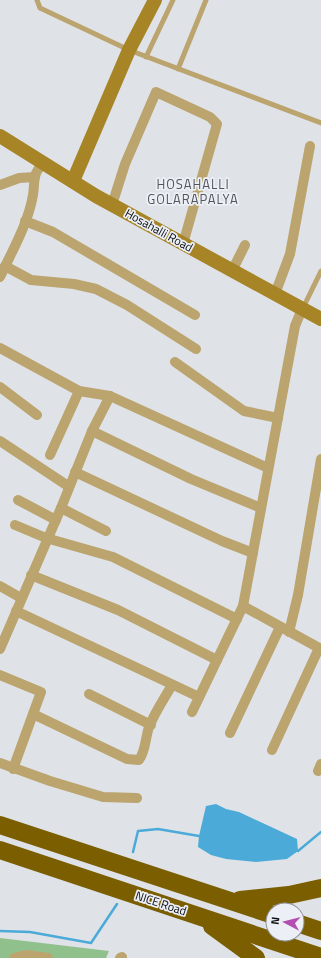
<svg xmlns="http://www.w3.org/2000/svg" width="321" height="958" viewBox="0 0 321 958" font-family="'Titillium Web',sans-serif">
<rect width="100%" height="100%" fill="#dfe3e8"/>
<!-- green -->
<path fill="#90c18c" d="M 0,938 L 109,951 L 106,958 L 0,958 Z"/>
<!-- water -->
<path fill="#4caad8" d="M 216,804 L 226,809 L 239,812 L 297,839 L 298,851 L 287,859 L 256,862 L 226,859 L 211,855 L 198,847 L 199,836 L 206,806 Z"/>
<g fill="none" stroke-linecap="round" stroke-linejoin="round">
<!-- stream -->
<g stroke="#4caad8" stroke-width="2.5">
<path d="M 298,851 L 321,832"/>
<path d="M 133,852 L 138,831 L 158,829 L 199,836"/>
<path d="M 0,931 L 30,932 L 91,943 L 117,904"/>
</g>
<!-- lane -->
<g stroke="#bba46e" stroke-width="5">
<path d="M 37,0 L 40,8 L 129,50 L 321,123"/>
<path d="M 146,57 L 173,0"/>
<path d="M 178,69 L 206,0"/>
<path d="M 303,308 L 321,271"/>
</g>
<!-- street -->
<g stroke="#bba46e" stroke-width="10">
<path d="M 0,185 L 19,178 L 35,177"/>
<path d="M 112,205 L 125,164 L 156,92 L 210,117 L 217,124 L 183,244"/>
<path d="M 25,221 L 53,232 L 195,315"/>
<path d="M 5,266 L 31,280 L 74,284 L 96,289 L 127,305 L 196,349"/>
<path d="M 232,271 L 245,245"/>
<path d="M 0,277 C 12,251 28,224 33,195 C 35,182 32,170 46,163"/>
<path d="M 275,294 L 290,254 L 310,146"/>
<path d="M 0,348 L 79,391 L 110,396"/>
<path d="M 175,362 L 244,411 L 278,418"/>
<path d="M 0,387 L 37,415"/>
<path d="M 92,431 L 191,479 L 261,508"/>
<path d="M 0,441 L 68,486"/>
<path d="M 50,455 L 79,391"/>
<path d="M 75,472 L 222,541 L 253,553"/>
<path d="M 18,500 L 56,520"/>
<path d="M 61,508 L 106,531"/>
<path d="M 15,525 L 46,538 L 113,557 L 237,619"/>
<path d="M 31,575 L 118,610 L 217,660"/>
<path d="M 0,586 L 21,598"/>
<path d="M 243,606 L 321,649"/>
<path d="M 16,611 L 199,697"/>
<path d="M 289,632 L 298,595 L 321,459"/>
<path d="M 0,649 L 61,508 L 92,431 L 110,396 L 268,468"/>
<path d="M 0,675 L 41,692 L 13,769"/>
<path d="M 89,694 L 151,725"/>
<path d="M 192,712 L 243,606 L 295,326 L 302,309"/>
<path d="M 33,714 L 127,759 L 139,760 C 146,750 145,739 149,727 C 155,712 164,699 172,685"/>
<path d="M 230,733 L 280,627"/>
<path d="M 272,750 L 319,648"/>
<path d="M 0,763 L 50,781 L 103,797 L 137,798"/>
<path d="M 318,771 L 321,764"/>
<path d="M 14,958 L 26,955 L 48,958"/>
<path d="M 120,958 L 122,957"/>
</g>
<!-- secondary -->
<g stroke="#a78425" stroke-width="14">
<path d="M 0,136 L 96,196 L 321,319"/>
<path d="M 73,181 L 129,50 L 155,0"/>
</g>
<!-- highway -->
<g stroke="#7b5e00" stroke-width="18">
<path d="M 0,825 L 273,915"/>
<path d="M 0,850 L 321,957"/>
<path d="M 240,900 L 289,895 L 321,888"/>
<path d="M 297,923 L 321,931"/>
<path d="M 212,926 L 256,958"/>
</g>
</g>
<g text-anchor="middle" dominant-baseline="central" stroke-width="3.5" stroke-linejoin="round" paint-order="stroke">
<!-- street labels -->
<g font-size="12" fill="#0c0d0f" stroke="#ecf0f6">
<text transform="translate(159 230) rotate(29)">Hosahalli Road</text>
<text transform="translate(161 903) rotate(18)">NICE Road</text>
</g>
<!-- neighbourhood labels -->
<g font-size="13" letter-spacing="1" fill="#53575b" stroke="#ecf0f6">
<text x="193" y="184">HOSAHALLI<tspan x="193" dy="15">GOLARAPALYA</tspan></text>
</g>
</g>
<!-- north arrow -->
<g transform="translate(285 922) rotate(277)"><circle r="19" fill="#ecf0f6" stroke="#92959a"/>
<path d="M0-3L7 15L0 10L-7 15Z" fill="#b44eb3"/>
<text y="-6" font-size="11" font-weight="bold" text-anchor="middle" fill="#0c0d0f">N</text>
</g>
</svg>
